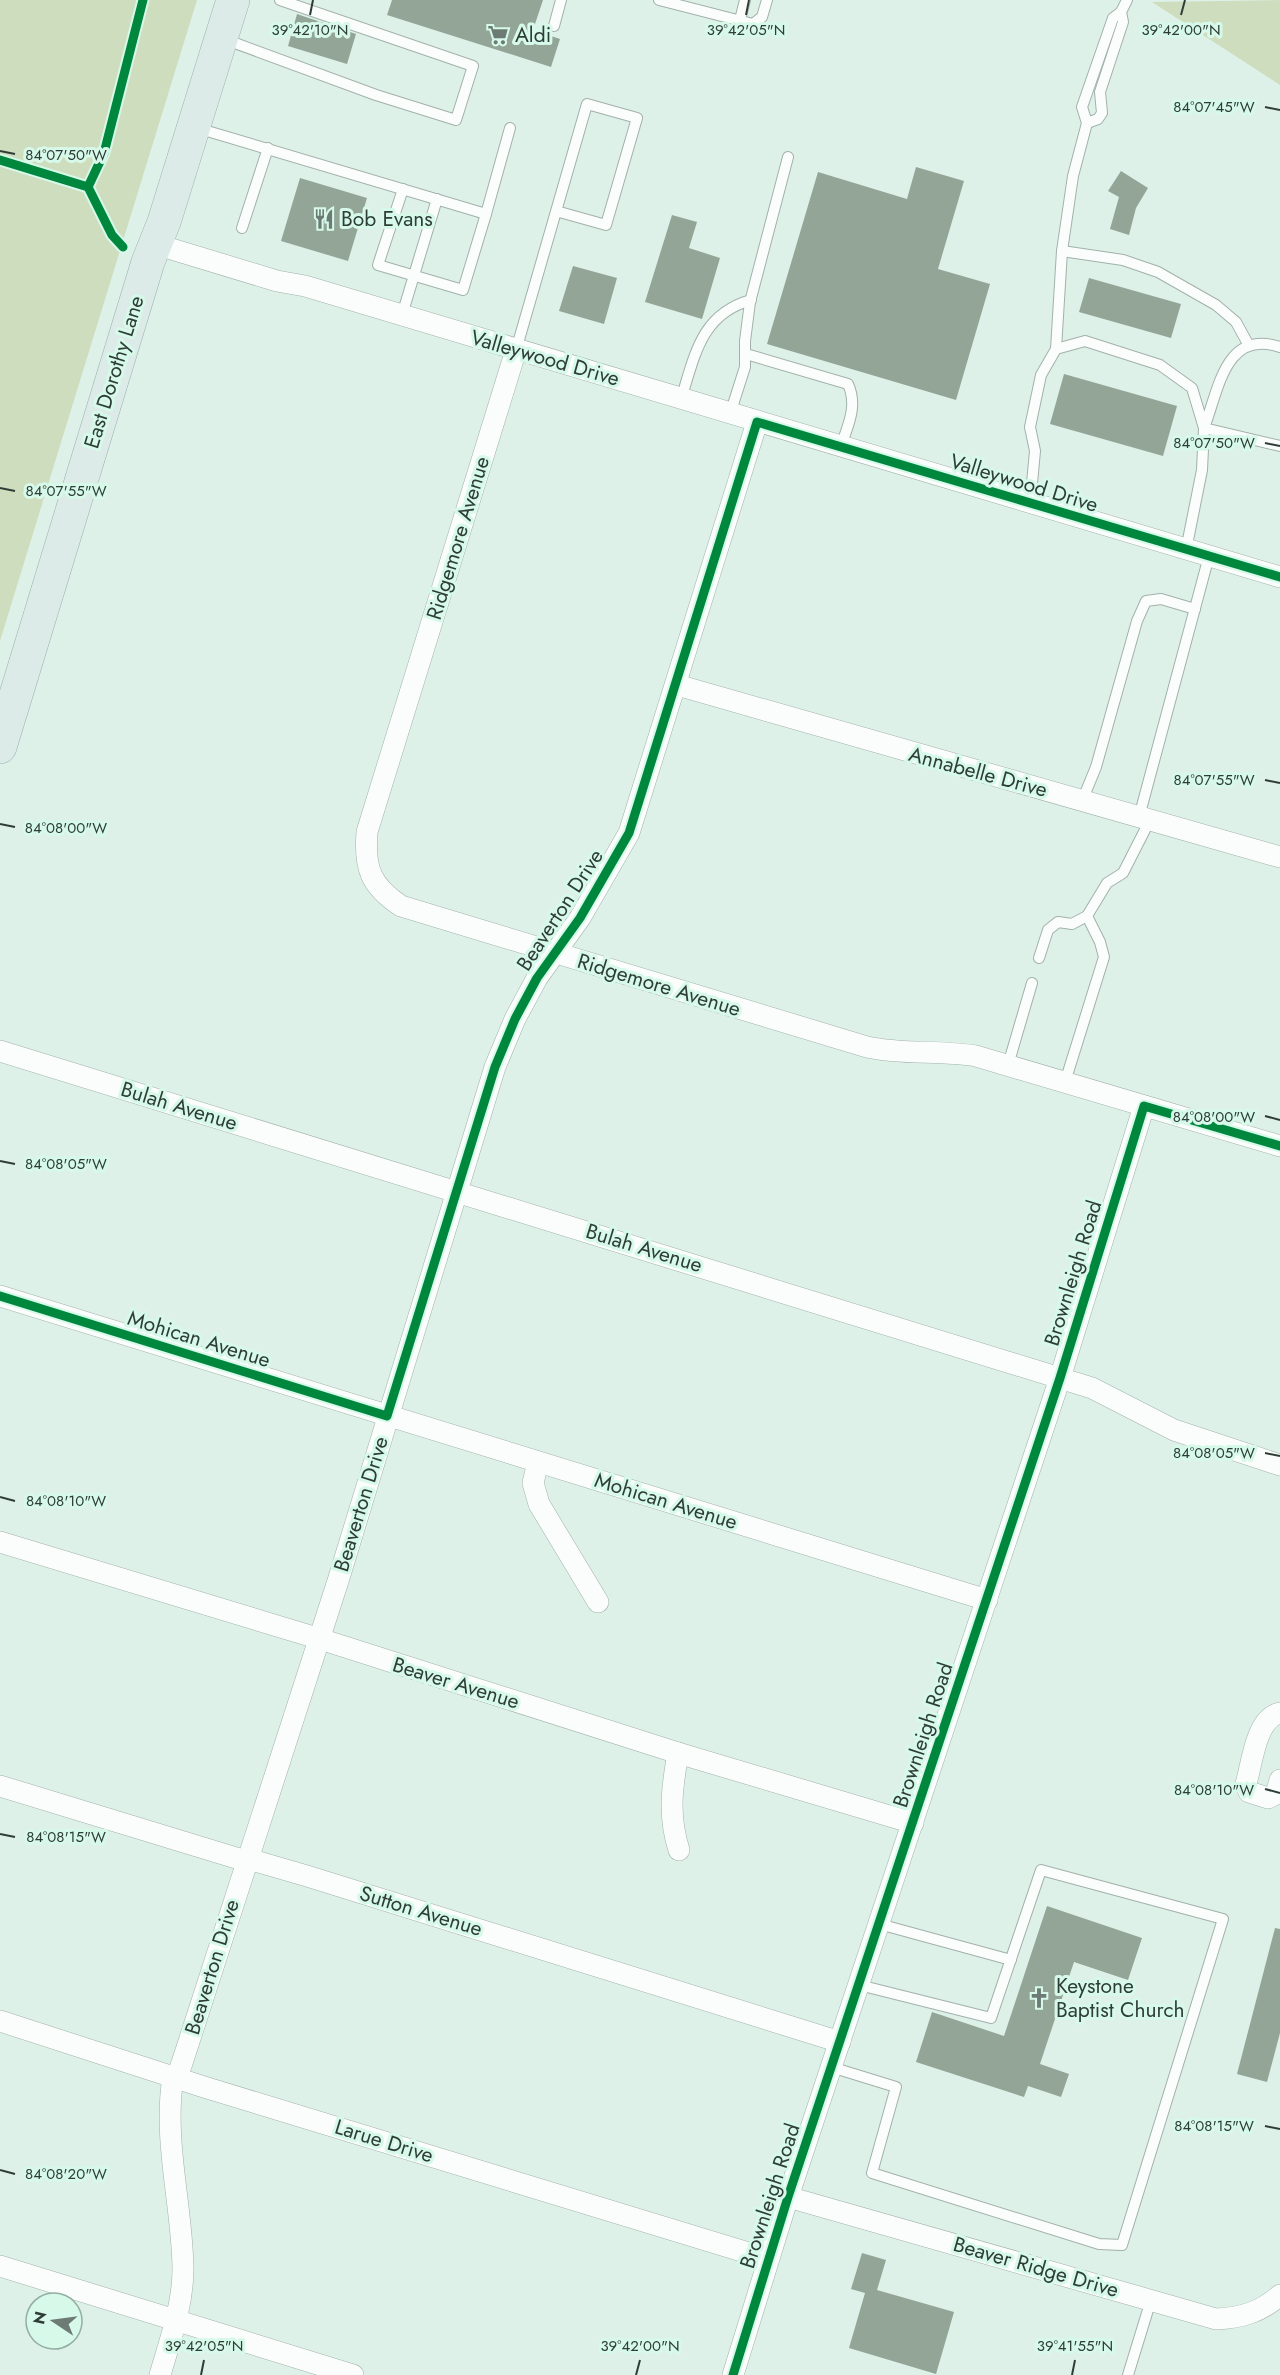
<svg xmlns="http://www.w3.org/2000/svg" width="1280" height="2375" viewBox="0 0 1280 2375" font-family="Jost,sans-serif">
<rect width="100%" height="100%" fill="#def1e9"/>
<!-- green -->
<g fill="#ceddbd">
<path d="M 0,0 L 197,0 L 0,641 Z"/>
<path d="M 1280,0 L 1280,85 L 1152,2 Z"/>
</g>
<!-- building -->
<g fill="#93a596">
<path d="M 392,0 L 543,0 L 533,30 L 560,39 L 551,67 L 387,15 Z"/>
<path d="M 297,14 L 356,34 L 347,64 L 288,46 Z"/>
<path d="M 916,167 L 964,181 L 938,269 L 990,284 L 956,400 L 767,344 L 818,172 L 907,199 Z"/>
<path d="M 1121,171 L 1148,188 L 1136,208 L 1129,235 L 1110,229 L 1119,197 L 1108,191 Z"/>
<path d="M 300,178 L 367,198 L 348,261 L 281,241 Z"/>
<path d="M 672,215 L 697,222 L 689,248 L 720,258 L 702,319 L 645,302 Z"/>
<path d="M 573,266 L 617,278 L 604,324 L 559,311 Z"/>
<path d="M 1089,278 L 1181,304 L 1171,338 L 1079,312 Z"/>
<path d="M 1064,374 L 1177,406 L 1163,456 L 1050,424 Z"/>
<path d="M 1047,1906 L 1142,1938 L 1128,1980 L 1074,1962 L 1040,2064 L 1069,2074 L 1061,2097 L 1028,2086 L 1024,2097 L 916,2062 L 932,2012 L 1004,2036 Z"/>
<path d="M 1275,1928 L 1280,1929 L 1280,2033 L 1267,2082 L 1237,2074 Z"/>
<path d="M 862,2253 L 886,2260 L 877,2290 L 954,2312 L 936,2374 L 849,2348 L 865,2293 L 851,2289 Z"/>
</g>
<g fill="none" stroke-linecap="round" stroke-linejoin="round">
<!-- lane casing -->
<g stroke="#a2b1aa" stroke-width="12">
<g id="lane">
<path d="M 659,0 L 753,24 L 762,17 L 767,0"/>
<path d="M 740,20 L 745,0"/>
<path d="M 554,26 L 561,0"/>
<path d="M 224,39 L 376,95 L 456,120 L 473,66 L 280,0"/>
<path d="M 1087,123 L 1098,119 L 1102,113 L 1100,92 L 1123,22 L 1121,12"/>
<path d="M 197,128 L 486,214 L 510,128"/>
<path d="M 403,189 L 378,265 L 463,290 L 486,214"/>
<path d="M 242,228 L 268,148"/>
<path d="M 1062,251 L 1123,260 L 1158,272 L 1216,305 L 1236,322 L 1248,344"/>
<path d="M 402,315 L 437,199"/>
<path d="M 1280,347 C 1225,329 1219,389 1204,428 L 1280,446"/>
<path d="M 1056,349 L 1062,251 L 1073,176 L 1087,123 L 1082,107 L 1113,18 L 1121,12 L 1127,0"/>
<path d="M 516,350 L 587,104 L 637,118 L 606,225 L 556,211"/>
<path d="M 746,354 L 848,384 C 858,406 848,425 841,446"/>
<path d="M 681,399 C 695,355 701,314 751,300"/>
<path d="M 730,414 L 745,367 L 745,341 L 750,302 L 788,157"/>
<path d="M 1026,502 L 1032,483 L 1035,451 L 1030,427 L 1041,375 L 1056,349 L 1085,341 L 1160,365 L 1192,388 L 1204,428 L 1202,470 L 1186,550"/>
<path d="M 1082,801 L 1096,767 L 1137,621 L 1146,601 L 1161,599 L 1195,609"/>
<path d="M 1139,817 L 1209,556"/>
<path d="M 1039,958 L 1048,930 L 1058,922 L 1072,924 L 1087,916 L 1107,883 L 1123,873 L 1150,820"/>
<path d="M 1008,1065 L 1032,983"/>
<path d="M 1065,1082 L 1104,957 L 1100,942 L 1087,916"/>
<path d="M 879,1924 L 1011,1960"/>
<path d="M 831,2067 L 896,2087 L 872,2173 L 1099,2244 L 1122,2245 L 1223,1919 L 1041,1870 L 991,2018 L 859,1985"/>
<path d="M 1128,2375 L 1151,2300"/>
</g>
</g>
<!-- street casing -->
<g stroke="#a2b1aa" stroke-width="22">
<g id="street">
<path d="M 155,244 L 277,281 L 305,286 L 1280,577"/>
<path d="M 516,350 L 367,832 C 364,869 371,886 401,906 L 867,1047 C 903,1055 940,1050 976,1056 L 1280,1146"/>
<path d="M 677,685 L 1280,857"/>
<path d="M 0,1051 L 1092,1388 L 1174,1430 L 1280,1465"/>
<path d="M 0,1296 L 987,1600"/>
<path d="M 538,1462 L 533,1483 L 539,1504 L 598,1602"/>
<path d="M 0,1542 L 317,1638 L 678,1753 L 913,1823"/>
<path d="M 1280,1713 C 1256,1718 1252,1763 1246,1784 L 1249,1792 L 1268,1798 L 1276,1794 L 1280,1780"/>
<path d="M 678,1753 C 672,1787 668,1816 679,1850"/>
<path d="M 0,1786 L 246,1861 L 252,1860 L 307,1876 L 840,2042"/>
<path d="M 0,2021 L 204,2087 L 768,2259"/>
<path d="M 788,2197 L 1216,2319 C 1241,2318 1261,2312 1280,2295"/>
<path d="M 0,2266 L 353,2375"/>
<path d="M 160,2375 C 170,2340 183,2306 183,2268 C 182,2204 163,2141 173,2077 L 179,2071 L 182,2063 L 338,1581 L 495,1067 L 515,1019 L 537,978 L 580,918 L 629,833 L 757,422"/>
<path d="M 733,2375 L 788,2197 L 1060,1378 L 1144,1106"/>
</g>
</g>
<!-- primary casing -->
<g stroke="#95b1ac" stroke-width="34">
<path id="primary" d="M 0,747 L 148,262 L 164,222 L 233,0"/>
</g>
<!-- path -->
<path stroke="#d8dedb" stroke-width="3" stroke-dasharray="4.5 3" stroke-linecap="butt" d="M 92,194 L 112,235 L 123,247"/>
<!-- lane -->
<use href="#lane" stroke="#fafdfc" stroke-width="10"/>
<!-- street -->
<use href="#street" stroke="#fafdfc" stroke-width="21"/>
<!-- primary -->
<use href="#primary" stroke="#dceae8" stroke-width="33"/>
<!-- cycleway casing -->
<g stroke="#d6f9ea" stroke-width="13">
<g id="cycleway">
<path d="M 0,160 L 88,187 L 112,235 L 123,247"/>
<path d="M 88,187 L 104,153 L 143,0"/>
<path d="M 0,1296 L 387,1416 L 495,1067 L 515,1019 L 537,978 L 580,918 L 629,833 L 757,422 L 1280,577"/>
<path d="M 733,2375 L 788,2197 L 1060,1378 L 1144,1106 L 1280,1146"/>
</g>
</g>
<!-- cycleway -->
<use href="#cycleway" stroke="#00873e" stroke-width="9"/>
</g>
<!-- ticks -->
<path fill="none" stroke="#2f3d37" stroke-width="2" d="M 310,15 L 313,0M 746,15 L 749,0M 1181,15 L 1185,0M 1265,107 L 1280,110M 0,151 L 15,154M 1265,443 L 1280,446M 0,488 L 15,491M 1265,780 L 1280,783M 0,824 L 15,827M 1265,1116 L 1280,1120M 0,1161 L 15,1164M 1265,1453 L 1280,1456M 0,1497 L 15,1501M 1265,1789 L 1280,1793M 0,1834 L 15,1837M 1265,2126 L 1280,2129M 0,2170 L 15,2174M 201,2375 L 204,2360M 636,2375 L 640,2360M 1072,2375 L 1075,2360"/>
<!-- icons -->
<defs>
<g id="supermarket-bare" transform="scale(1.62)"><path d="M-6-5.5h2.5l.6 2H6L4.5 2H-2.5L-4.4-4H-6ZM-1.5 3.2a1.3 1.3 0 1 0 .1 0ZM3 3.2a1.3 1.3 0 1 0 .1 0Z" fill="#6c7c75" stroke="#d6f9ea" stroke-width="2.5" paint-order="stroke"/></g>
<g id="restaurant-bare" transform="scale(1.62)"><path d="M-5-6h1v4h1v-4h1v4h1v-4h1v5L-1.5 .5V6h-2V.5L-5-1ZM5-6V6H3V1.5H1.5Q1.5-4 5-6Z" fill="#6c7c75" stroke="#d6f9ea" stroke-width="2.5" paint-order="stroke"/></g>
<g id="church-bare" transform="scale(1.62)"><path d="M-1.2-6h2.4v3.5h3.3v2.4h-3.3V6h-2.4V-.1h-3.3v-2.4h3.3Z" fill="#6c7c75" stroke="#d6f9ea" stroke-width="2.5" paint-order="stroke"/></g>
</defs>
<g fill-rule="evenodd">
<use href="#supermarket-bare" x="498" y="35"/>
<use href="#restaurant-bare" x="324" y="219"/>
<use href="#church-bare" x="1039" y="1998"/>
</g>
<g text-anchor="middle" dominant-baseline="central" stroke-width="6" stroke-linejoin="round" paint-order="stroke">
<!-- poi labels -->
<g font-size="21" fill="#2f3d37" stroke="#d6f9ea" text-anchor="start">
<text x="515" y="35">Aldi</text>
<text x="341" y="219">Bob Evans</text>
<text x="1056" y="1986">Keystone<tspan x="1056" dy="24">Baptist Church</tspan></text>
</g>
<!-- street labels -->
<g font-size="21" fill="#2f3d37" stroke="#d6f9ea">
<text transform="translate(545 358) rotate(16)">Valleywood Drive</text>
<text transform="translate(114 372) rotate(-73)">East Dorothy Lane</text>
<text transform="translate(1024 483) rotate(17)">Valleywood Drive</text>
<text transform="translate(458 538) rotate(-73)">Ridgemore Avenue</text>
<text transform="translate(978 772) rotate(15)">Annabelle Drive</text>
<text transform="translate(560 910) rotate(-57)">Beaverton Drive</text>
<text transform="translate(659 985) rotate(17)">Ridgemore Avenue</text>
<text transform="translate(179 1106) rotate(17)">Bulah Avenue</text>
<text transform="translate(644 1248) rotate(17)">Bulah Avenue</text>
<text transform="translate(1073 1273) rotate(-73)">Brownleigh Road</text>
<text transform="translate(199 1339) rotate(17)">Mohican Avenue</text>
<text transform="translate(666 1501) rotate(17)">Mohican Avenue</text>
<text transform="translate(361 1504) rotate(-73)">Beaverton Drive</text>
<text transform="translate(456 1683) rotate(17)">Beaver Avenue</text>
<text transform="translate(923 1735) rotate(-72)">Brownleigh Road</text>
<text transform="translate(421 1911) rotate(17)">Sutton Avenue</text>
<text transform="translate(212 1967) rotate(-73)">Beaverton Drive</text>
<text transform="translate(384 2141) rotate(17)">Larue Drive</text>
<text transform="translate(770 2196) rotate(-72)">Brownleigh Road</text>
<text transform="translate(1036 2267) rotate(16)">Beaver Ridge Drive</text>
</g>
</g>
<g font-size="15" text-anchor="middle" fill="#2f3d37" stroke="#d6f9ea" stroke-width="6" stroke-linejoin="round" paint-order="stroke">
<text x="310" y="35">39°42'10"N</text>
<text x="746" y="35">39°42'05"N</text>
<text x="1181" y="35">39°42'00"N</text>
<text x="1214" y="112">84°07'45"W</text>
<text x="66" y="160">84°07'50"W</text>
<text x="1214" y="448">84°07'50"W</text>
<text x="66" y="496">84°07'55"W</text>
<text x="1214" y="785">84°07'55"W</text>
<text x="66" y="833">84°08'00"W</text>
<text x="1214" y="1122">84°08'00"W</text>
<text x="66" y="1169">84°08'05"W</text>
<text x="1214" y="1458">84°08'05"W</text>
<text x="66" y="1506">84°08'10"W</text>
<text x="1214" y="1795">84°08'10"W</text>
<text x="66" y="1842">84°08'15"W</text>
<text x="1214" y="2131">84°08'15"W</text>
<text x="66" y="2179">84°08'20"W</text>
<text x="204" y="2351">39°42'05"N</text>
<text x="640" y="2351">39°42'00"N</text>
<text x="1075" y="2351">39°41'55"N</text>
</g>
<!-- north arrow -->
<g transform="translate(54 2321) rotate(283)"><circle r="28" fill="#d6f9ea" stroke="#93aea2" stroke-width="1.5"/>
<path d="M0-4.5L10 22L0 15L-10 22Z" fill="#6c7c75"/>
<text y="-9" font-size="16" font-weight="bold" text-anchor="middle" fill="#2f3d37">N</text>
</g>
</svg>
